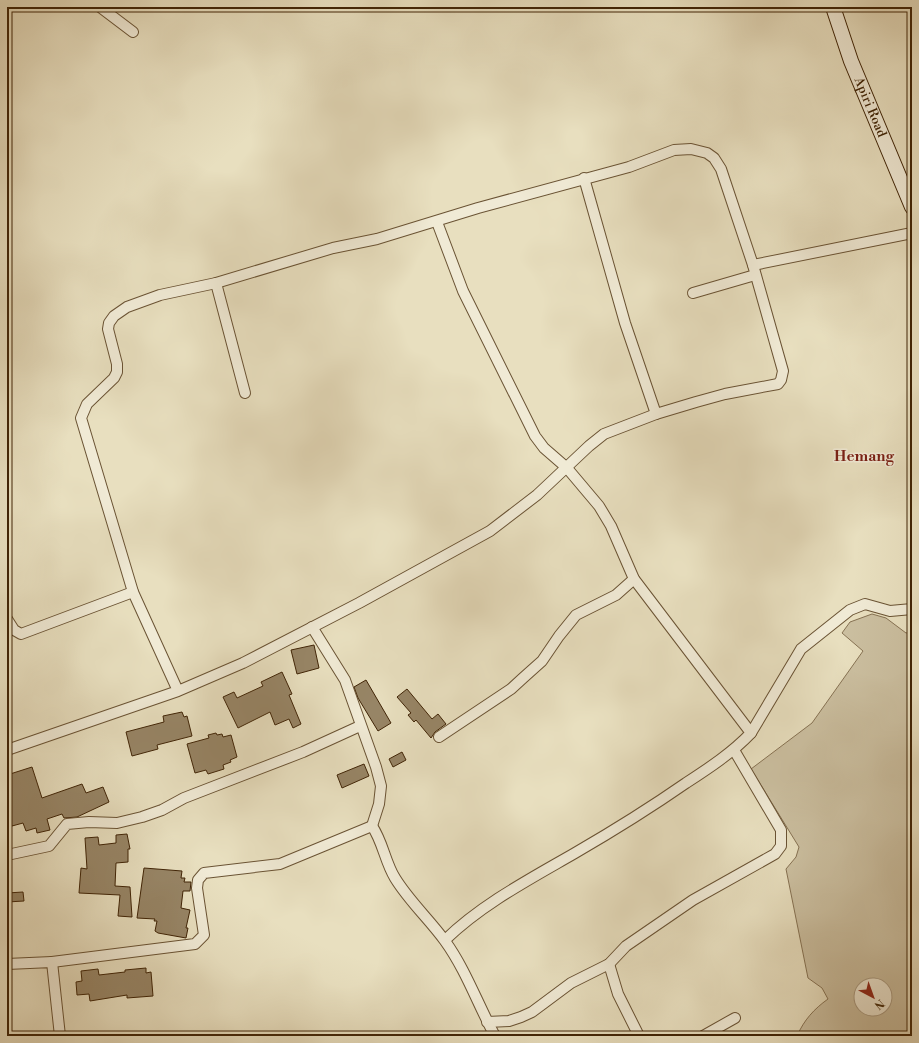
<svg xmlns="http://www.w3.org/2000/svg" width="919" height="1043" viewBox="0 0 919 1043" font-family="'Libre Bodoni',serif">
<rect width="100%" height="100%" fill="#e8dfbf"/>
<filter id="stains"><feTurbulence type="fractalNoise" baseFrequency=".005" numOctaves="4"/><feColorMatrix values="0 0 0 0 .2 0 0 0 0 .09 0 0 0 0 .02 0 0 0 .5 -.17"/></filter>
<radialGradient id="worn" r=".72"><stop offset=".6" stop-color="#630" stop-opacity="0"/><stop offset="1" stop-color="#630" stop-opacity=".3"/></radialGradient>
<!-- green -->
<path fill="#cbbfa0" stroke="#867253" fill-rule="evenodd" d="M 872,614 L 886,618 L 906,633 L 912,632 L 912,1036 L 797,1036 C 804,1020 814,1009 828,999 L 822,988 L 808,978 L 786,869 L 796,857 L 799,847 L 751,769 L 812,723 L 863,651 L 842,633 L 850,622 ZM 861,985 L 885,985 L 885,1009 L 861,1009 Z"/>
<!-- building -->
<g fill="#978566" stroke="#402406">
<path d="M 314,645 L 319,668 L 297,674 L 291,650 Z"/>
<path d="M 282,672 L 292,694 L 289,695 L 301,724 L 293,728 L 289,719 L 275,725 L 270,712 L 238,728 L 223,697 L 234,692 L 237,698 L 263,686 L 261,682 Z"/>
<path d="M 366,680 L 391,723 L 378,731 L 358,698 L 354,687 Z"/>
<path d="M 407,689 L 432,719 L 438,714 L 446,724 L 435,732 L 431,738 L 416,720 L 414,722 L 408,715 L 411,713 L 397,697 Z"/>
<path d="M 182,712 L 184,717 L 187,716 L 192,736 L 157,745 L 158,749 L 132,756 L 126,732 L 164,722 L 163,716 Z"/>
<path d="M 216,733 L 217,735 L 222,734 L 223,737 L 231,735 L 237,757 L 230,760 L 231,762 L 223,765 L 224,769 L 208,774 L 206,770 L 195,773 L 187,744 L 209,738 L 208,735 Z"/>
<path d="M 402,752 L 406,760 L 393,767 L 389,759 Z"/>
<path d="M 364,764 L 369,776 L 342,788 L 337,775 Z"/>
<path d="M 32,767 L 42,798 L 82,784 L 86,793 L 103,787 L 109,802 L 77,817 L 64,818 L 62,814 L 47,819 L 50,830 L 37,833 L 36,828 L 26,831 L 23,823 L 12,826 L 7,815 L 7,775 Z"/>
<path d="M 127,834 L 130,849 L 128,849 L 128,862 L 116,863 L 115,886 L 130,887 L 132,917 L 118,916 L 120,895 L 79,893 L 81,868 L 87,869 L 85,838 L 98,837 L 99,845 L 116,843 L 116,835 Z"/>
<path d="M 144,868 L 182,871 L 181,878 L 185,878 L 184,882 L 191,882 L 190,891 L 183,891 L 181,908 L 190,910 L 186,928 L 188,928 L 186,938 L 158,933 L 155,931 L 157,921 L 154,921 L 155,919 L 137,918 Z"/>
<path d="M 23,892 L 24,901 L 7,902 L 7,893 Z"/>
<path d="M 146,968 L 146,973 L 151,972 L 153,996 L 127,998 L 127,995 L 90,1001 L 89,994 L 77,995 L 76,982 L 82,981 L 81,971 L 98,969 L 99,975 L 125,972 L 125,970 Z"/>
</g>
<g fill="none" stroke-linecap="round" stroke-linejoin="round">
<!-- street casing -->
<g stroke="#6a5334" stroke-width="12">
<g id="street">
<path d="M 100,7 L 133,32"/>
<path d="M 584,178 L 625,323 L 656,414"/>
<path d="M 437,222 L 463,291 L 535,436 L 544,448 L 567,468 L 599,506 L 611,526 L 634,579 L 751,733 C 732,753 709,768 686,783 C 650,808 613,831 575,853 C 530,879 482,904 445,940"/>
<path d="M 753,265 L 912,233"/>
<path d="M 216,283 L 245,393"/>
<path d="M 693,293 L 755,275"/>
<path d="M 7,619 L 14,630 L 21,634 L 133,592"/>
<path d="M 312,627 L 345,680 L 376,767 L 381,786 L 379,804 L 372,826"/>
<path d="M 751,733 L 801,649 L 850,610 L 865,604 L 890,611 L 912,609"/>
<path d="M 439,737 L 511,689 L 523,678 L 542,661 L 559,636 L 576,615 L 616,595 L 634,579"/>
<path d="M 7,750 L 178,691 L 243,663 L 359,603 L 490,531 L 537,495 L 589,446 L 604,434 L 656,414 L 696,402 L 725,394 L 778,384 L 781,380 L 783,371 L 753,265 L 721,169 L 714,158 L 707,153 L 691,149 L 674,150 L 629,167 L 478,208 L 377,239 L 333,248 L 216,283 L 160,295 L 127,307 L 114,316 L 109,323 L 108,329 L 117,364 L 117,372 L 114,378 L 87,404 L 81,418 L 133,592 L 178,691"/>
<path d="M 7,855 L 49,846 L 67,824 L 89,822 L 117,823 L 142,817 L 162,810 L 184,798 L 303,752 L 360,726"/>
<path d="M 52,962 L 195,944 L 204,935 L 197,888 L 198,880 L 204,873 L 280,864 L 372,826 C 383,842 385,862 395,878 C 409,901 429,919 445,941 C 466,970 478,1005 495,1036"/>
<path d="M 7,964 L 52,962 L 60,1036"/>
<path d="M 609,964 L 618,994 L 639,1036"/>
<path d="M 487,1022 L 509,1021 L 521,1017 L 532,1012 L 571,983 L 609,964 L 626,946 L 693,900 L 775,854 L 781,846 L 781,830 L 734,750"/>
<path d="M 703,1036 L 735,1018"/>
</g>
</g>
<!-- secondary casing -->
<g stroke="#402406" stroke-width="16">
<g id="secondary">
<path id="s1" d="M 833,7 L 851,61 L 912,207"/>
</g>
</g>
<!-- street -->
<use href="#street" stroke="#f0ead5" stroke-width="10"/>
<!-- secondary -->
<use href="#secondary" stroke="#f0ead5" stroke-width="14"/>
</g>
<g text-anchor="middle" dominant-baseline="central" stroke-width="3" stroke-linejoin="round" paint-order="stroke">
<!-- street labels -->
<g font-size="13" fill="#402406" stroke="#f0ead5">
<text stroke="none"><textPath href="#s1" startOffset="107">Apiri Road</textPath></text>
</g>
<!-- quarter labels -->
<g font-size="15" font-weight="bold" fill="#7a1f14" stroke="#f0ead5">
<text x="864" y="456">Hemang</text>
</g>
</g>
<!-- margin -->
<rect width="919" height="1043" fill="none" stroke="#e8dfbf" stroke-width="24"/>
<rect x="8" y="8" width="903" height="1027" fill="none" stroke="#402406" stroke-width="2"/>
<rect x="12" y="12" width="895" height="1019" fill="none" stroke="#402406"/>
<!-- north arrow -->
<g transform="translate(873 997) rotate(139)"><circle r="19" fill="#f0ead5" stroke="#aa9b82"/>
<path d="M0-3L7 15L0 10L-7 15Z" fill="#8f2418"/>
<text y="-6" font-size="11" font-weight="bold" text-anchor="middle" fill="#402406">N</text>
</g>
<rect width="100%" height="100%" filter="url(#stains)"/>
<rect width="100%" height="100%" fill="url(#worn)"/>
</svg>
